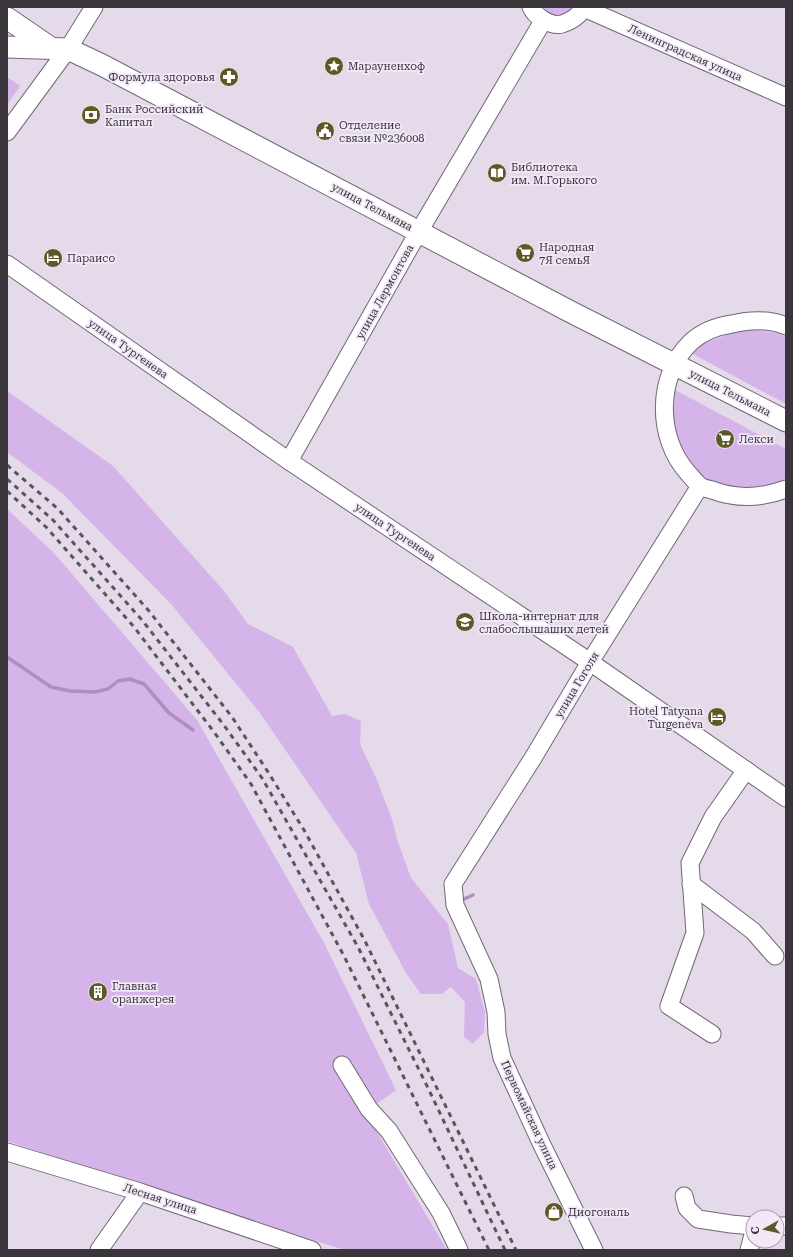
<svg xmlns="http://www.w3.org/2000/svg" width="793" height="1257" viewBox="0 0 793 1257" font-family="'Roboto Serif',serif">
<rect width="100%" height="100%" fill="#e4daea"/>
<!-- green -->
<g fill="#d5b4e9">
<path d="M 542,7 L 576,7 C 562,15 554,22 542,7 Z"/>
<path d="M 7,77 L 20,86 L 7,105 Z"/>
<path d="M 756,330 L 777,333 L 786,337 L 786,404 L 691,353 L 708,342 L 734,332 Z"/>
<path d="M 673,389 L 786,449 L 786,479 L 773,485 L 752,488 L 726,487 L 701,478 L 674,441 L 670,406 Z"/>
<path d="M 7,391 L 113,466 L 224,591 L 248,624 L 293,647 L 332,716 L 345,714 L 361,721 L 360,744 L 376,778 L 392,819 L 398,842 L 411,878 L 448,924 L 458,968 L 476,979 L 485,1012 L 484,1032 L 473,1044 L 464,1037 L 465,1002 L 451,987 L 442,994 L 421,994 L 406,973 L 369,904 L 356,853 L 260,713 L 171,604 L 62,493 L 7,452 Z"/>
<path d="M 7,509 L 54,553 L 197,720 L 324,943 L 396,1090 L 365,1112 L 447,1250 L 345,1250 L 223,1212 L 7,1141 Z"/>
</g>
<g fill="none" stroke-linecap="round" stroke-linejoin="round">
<!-- stream -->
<g stroke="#af8ec2" stroke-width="3.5">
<path d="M 7,657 L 51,687 L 70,691 L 95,692 L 108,689 L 118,681 L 130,679 L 144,684 L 169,713 L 193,730"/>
<path d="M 462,900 L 473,895"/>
</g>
<!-- minor casing -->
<g stroke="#716876" stroke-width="19">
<g id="minor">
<path d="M 531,7 C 535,17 552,27 562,24 C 571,21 580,15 584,7"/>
<path d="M 584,8 L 786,97"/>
<path d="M 7,132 L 68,49 L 94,7"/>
<path d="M 7,264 L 289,461 L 590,662 L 786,798"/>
<path d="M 786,326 C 769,319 749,320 732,324 C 718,326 702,332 691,342 C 656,375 656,438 688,473 C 692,477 696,483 700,486 C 703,488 708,489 712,490 C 736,499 762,498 786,489"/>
<path d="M 289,461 L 411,245 L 543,21"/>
<path d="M 691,884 L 753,931 L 775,956"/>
<path d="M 712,1034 L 669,1006 L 695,933 L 690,863 L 713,817 L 746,770"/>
<path d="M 342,1065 L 369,1109 L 389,1131 L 441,1213 L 459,1250"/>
<path d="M 7,1152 L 140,1192 L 312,1250"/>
<path d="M 684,1196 L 687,1208 L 698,1219 L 731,1224 L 753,1226"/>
<path d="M 777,1226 L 786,1226"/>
<path d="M 99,1250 L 140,1192"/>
<path d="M 594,1250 L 542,1145 L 502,1058 L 497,1034 L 496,1012 L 489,979 L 455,905 L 453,884 L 533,758 L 590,662 L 700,486"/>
<path d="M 749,1250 L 753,1235"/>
</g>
</g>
<!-- major casing -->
<g stroke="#716876" stroke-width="23">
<g id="major">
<path d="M 7,18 L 51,48"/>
<path d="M 7,47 L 68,49 L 102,65 L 569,311 L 786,421"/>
</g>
</g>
<!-- minor -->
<use href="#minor" stroke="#fff" stroke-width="17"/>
<!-- major -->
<use href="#major" stroke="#fff" stroke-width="21"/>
<!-- rail -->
<g stroke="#5a555c" stroke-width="3" stroke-dasharray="5 5" stroke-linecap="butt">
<path d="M 7,465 L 58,509 L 149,611 L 232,717 L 268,772 L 304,830 L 365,941 L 516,1250"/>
<path d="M 7,479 L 53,520 L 142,620 L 223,724 L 262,778 L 358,947 L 428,1088 L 505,1250"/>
<path d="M 7,491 L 47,528 L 134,627 L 214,732 L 251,784 L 344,956 L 489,1250"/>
</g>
</g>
<!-- icons -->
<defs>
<g id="sight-disc" transform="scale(1)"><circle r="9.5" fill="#5d5824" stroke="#f2e8f8"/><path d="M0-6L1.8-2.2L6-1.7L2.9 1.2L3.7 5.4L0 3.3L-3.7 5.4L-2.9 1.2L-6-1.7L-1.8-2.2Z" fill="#fff"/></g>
<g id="pharmacy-disc" transform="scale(1)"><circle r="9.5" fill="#5d5824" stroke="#f2e8f8"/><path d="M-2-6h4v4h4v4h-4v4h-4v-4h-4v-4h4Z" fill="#fff"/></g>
<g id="bank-disc" transform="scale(1)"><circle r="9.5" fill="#5d5824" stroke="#f2e8f8"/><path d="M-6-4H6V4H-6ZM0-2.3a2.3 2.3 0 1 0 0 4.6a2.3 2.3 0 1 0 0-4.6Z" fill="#fff"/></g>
<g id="civic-disc" transform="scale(1)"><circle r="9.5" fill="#5d5824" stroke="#f2e8f8"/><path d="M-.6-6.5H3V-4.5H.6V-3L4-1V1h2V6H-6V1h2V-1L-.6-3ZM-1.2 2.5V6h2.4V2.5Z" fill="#fff"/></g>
<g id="library-disc" transform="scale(1)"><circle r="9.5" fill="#5d5824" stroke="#f2e8f8"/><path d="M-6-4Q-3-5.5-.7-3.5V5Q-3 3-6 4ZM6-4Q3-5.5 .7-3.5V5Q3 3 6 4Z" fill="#fff"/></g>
<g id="supermarket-disc" transform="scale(1)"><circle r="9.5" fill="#5d5824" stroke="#f2e8f8"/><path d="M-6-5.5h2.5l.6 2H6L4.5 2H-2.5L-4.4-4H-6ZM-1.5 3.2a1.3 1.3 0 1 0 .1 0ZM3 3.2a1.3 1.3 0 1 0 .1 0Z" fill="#fff"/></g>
<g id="hotel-disc" transform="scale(1)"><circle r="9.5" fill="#5d5824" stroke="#f2e8f8"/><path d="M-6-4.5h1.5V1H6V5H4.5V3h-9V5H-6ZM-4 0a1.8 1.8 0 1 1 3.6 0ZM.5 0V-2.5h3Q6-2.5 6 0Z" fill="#fff"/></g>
<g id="school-disc" transform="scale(1)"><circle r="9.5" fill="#5d5824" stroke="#f2e8f8"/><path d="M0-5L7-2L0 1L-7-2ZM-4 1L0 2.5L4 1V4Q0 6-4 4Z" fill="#fff"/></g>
<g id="building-disc" transform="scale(1)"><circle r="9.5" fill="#5d5824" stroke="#f2e8f8"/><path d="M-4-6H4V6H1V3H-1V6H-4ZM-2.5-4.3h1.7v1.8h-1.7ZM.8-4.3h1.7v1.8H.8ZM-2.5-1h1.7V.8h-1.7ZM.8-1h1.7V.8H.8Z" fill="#fff"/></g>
<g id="shop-disc" transform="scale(1)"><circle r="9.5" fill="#5d5824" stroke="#f2e8f8"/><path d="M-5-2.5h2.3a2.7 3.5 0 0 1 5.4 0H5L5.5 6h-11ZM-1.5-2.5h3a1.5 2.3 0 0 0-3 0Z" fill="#fff"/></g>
</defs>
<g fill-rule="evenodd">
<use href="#sight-disc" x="334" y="66"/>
<use href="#pharmacy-disc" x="229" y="77"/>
<use href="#bank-disc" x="91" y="115"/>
<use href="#civic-disc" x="325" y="131"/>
<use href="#library-disc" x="497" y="173"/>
<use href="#supermarket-disc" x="525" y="253"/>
<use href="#hotel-disc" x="53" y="258"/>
<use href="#supermarket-disc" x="725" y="439"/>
<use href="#school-disc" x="465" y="622"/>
<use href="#hotel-disc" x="717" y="717"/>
<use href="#building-disc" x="98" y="992"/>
<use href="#shop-disc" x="554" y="1212"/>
</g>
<g text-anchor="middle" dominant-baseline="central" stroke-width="3.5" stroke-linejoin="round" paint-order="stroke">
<!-- street labels -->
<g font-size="11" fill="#39353b" stroke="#f2e8f8">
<text transform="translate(685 53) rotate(24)">Ленинградская улица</text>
<text transform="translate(372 207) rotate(28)">улица Тельмана</text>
<text transform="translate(385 292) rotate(-61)">улица Лермонтова</text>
<text transform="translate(128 349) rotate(35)">улица Тургенева</text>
<text transform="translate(730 393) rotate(27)">улица Тельмана</text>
<text transform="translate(395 532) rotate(34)">улица Тургенева</text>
<text transform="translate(577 685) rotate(-59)">улица Гоголя</text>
<text transform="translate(529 1115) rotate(65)">Первомайская улица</text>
<text transform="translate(160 1199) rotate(18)">Лесная улица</text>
</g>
<!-- poi labels -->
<g font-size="11" fill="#39353b" stroke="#f2e8f8" text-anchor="start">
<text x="348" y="66">Марауненхоф</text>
<text x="215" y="77" text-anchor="end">Формула здоровья</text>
<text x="105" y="109">Банк Российский<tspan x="105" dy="13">Капитал</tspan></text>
<text x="339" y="125">Отделение<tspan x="339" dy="13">связи №236008</tspan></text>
<text x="511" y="167">Библиотека<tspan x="511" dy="13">им. М.Горького</tspan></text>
<text x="539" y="247">Народная<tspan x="539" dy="13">7Я семьЯ</tspan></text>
<text x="67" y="258">Параисо</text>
<text x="739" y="439">Лекси</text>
<text x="479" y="616">Школа-интернат для<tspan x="479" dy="13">слабослышаших детей</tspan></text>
<text x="703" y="711" text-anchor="end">Hotel Tatyana<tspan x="703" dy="13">Turgeneva</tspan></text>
<text x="112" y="986">Главная<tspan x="112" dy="13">оранжерея</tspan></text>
<text x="568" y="1212">Диогональ</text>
</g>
</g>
<!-- border -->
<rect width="793" height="1257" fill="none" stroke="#39353b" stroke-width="16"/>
<!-- north arrow -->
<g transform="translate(765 1229) rotate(262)"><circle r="19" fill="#f2e8f8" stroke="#a8a0ac"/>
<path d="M0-3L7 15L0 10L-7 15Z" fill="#5d5824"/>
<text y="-6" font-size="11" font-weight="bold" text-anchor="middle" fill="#39353b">С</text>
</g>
</svg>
